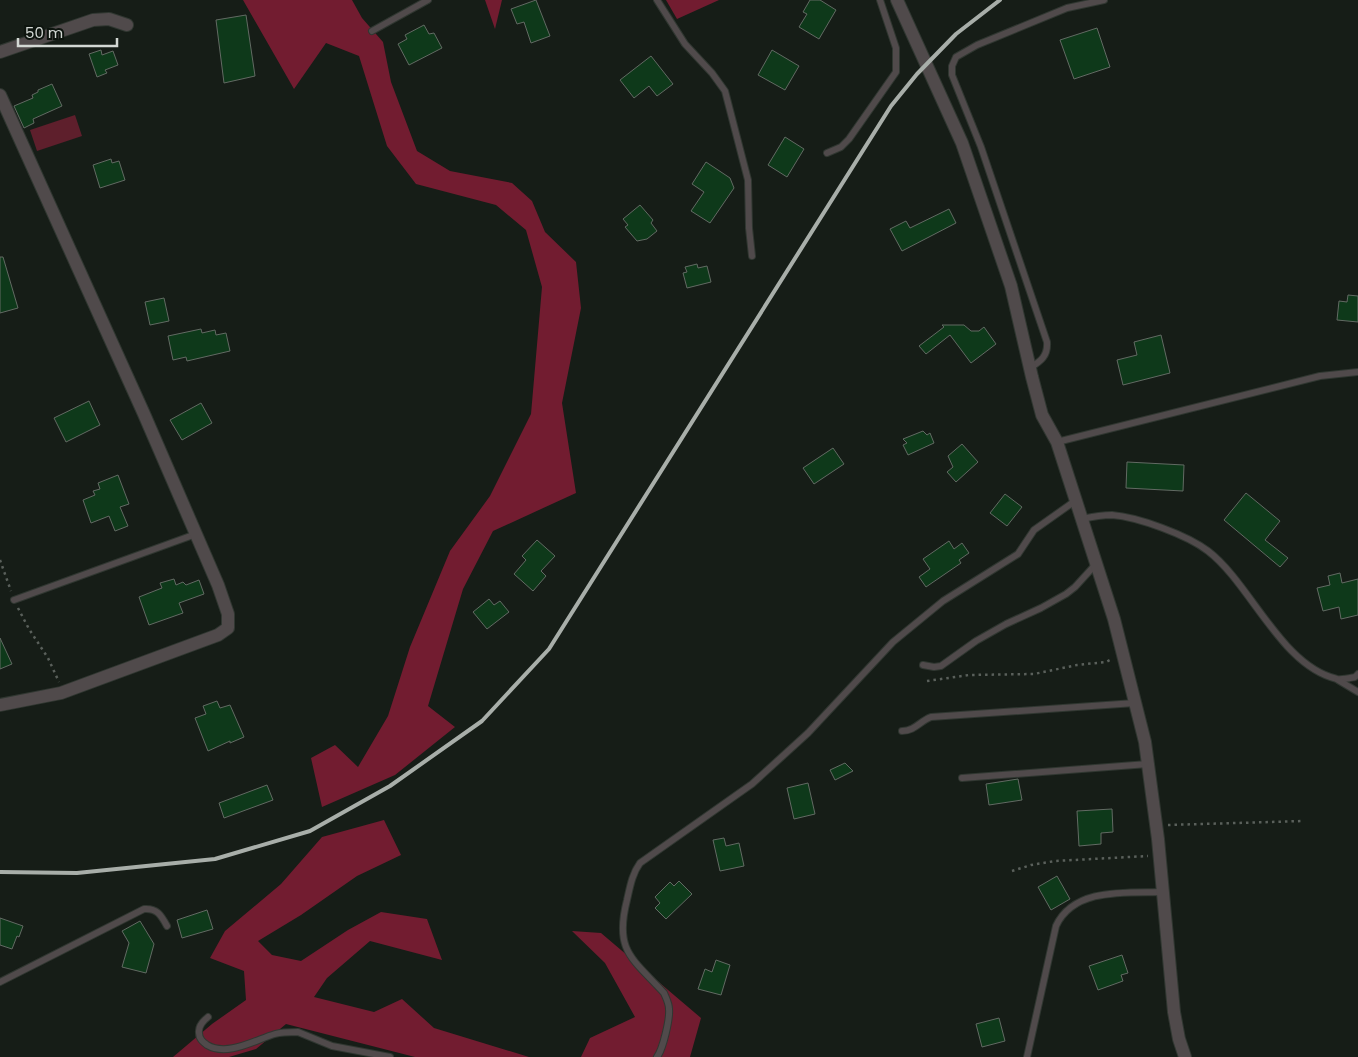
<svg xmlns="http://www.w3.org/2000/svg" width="1358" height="1057" viewBox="0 0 1358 1057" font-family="Poppins,sans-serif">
<rect width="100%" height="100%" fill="#161d17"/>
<!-- green -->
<path fill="#5e1f2c" d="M 75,115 L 82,136 L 37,151 L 30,130 Z"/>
<!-- forest -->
<g fill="#721c30">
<path d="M 243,0 L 352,0 L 362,18 L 383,42 L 391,82 L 417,151 L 450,171 L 512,183 L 532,201 L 545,232 L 576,262 L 581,308 L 562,403 L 576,493 L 493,531 L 463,589 L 428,706 L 455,727 L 395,775 L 322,807 L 311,758 L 335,745 L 358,767 L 388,716 L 410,647 L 450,551 L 490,496 L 531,414 L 542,287 L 526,230 L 496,205 L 416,184 L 387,146 L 359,56 L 326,43 L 294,89 Z"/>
<path d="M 485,0 L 502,0 L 495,29 Z"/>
<path d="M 666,0 L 719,0 L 677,19 Z"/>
<path d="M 384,820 L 401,855 L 357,876 L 301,915 L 258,941 L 272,955 L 301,961 L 348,930 L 381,912 L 427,919 L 442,960 L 370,941 L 327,978 L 314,997 L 374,1012 L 402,999 L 434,1028 L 529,1057 L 415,1057 L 286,1024 L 256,1049 L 229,1057 L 173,1057 L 212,1024 L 246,1000 L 244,971 L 210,958 L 225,931 L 281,884 L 322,837 Z"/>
<path d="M 572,931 L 601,933 L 701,1018 L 690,1057 L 581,1057 L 590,1038 L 635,1017 L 605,963 Z"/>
</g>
<!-- building -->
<g fill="#0e391a" stroke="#626a63">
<path d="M 536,0 L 550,36 L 531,43 L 524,22 L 517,24 L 511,9 Z"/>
<path d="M 810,0 L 820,0 L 836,10 L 819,39 L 799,27 L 807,14 L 803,12 Z"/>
<path d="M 246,15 L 255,76 L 224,83 L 216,20 Z"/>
<path d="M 424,25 L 429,34 L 434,33 L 442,48 L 409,65 L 398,44 L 407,39 L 405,35 Z"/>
<path d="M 1097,28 L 1110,67 L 1074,79 L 1060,40 Z"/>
<path d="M 101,50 L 102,55 L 113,51 L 118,65 L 105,70 L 107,73 L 97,77 L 89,54 Z"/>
<path d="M 772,50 L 799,66 L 785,90 L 758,75 Z"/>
<path d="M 651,56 L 673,84 L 657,96 L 649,86 L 634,98 L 620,80 Z"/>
<path d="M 52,84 L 62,106 L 33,119 L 34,123 L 24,128 L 14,106 L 33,98 L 32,95 L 38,92 L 38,90 Z"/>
<path d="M 785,137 L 804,149 L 787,177 L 768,165 Z"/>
<path d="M 111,159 L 112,163 L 119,161 L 125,180 L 100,188 L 93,165 Z"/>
<path d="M 706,162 L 730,178 L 734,188 L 710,223 L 691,211 L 704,192 L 692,184 Z"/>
<path d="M 640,205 L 653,220 L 651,223 L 657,231 L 647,239 L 637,241 L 625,227 L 628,225 L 623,219 Z"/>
<path d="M 949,209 L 956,223 L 902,251 L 890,229 L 906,221 L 910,228 Z"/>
<path d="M 0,257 L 3,257 L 18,308 L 0,313 Z"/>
<path d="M 697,264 L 698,268 L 707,266 L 711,282 L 687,288 L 683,273 L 687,272 L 685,267 Z"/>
<path d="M 1348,295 L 1358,296 L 1358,322 L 1337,320 L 1339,301 L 1347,302 Z"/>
<path d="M 164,298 L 169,321 L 150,325 L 145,302 Z"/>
<path d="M 942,325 L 964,325 L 971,331 L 979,331 L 984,327 L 996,344 L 971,363 L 950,335 L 926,354 L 919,346 L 944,327 Z"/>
<path d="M 201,329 L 202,333 L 215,330 L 216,335 L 226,333 L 230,351 L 187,361 L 186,357 L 173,360 L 168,336 Z"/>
<path d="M 1161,335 L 1170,373 L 1123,385 L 1117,360 L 1137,355 L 1134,342 Z"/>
<path d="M 89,401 L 100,425 L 66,442 L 54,418 Z"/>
<path d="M 201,403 L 212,423 L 182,440 L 170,420 Z"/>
<path d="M 923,431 L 927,435 L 930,433 L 934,443 L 908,455 L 903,445 L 907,443 L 903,439 Z"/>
<path d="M 962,444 L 978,462 L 956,482 L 947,472 L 953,467 L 948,456 Z"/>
<path d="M 833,448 L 844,464 L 814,484 L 803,468 Z"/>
<path d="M 1127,462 L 1184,465 L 1183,491 L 1126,488 Z"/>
<path d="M 118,475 L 129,504 L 120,507 L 128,526 L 115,531 L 109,516 L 91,523 L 83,500 L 95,495 L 93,491 L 100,489 L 98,483 Z"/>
<path d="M 1246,493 L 1280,521 L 1265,540 L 1288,558 L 1280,567 L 1224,520 Z"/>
<path d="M 1005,494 L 1022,507 L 1007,526 L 990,513 Z"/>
<path d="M 537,540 L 555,556 L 541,571 L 546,576 L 533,591 L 514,574 L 526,560 L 522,556 Z"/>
<path d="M 949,541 L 954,549 L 962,543 L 969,553 L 959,560 L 961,563 L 926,587 L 919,577 L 930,569 L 923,559 Z"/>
<path d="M 1340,573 L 1342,583 L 1358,579 L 1358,615 L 1341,619 L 1339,607 L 1323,611 L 1317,588 L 1330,585 L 1328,576 Z"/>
<path d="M 174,579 L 176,585 L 183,582 L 186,585 L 199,580 L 204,594 L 179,603 L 183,613 L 149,625 L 139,597 L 162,588 L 160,583 Z"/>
<path d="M 489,599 L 494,605 L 500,601 L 509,612 L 487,629 L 473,612 Z"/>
<path d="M 0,638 L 12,664 L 0,669 Z"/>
<path d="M 217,701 L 220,708 L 230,705 L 244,737 L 230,743 L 230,741 L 208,751 L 195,718 L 206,714 L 203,706 Z"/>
<path d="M 845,763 L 853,771 L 835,780 L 830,770 Z"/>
<path d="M 1018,779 L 1022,800 L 989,805 L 986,784 Z"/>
<path d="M 808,783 L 815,814 L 794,819 L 787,788 Z"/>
<path d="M 267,785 L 273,800 L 224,818 L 219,803 Z"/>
<path d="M 1112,809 L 1113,832 L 1101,833 L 1101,844 L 1079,846 L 1077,811 Z"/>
<path d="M 724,838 L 726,846 L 739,843 L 744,866 L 720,871 L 713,840 Z"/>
<path d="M 1057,876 L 1070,899 L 1051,910 L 1038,887 Z"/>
<path d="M 679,881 L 692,894 L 666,919 L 655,908 L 660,903 L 655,897 L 670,882 L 674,886 Z"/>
<path d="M 207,910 L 213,929 L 182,938 L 177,920 Z"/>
<path d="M 0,918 L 23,926 L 19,937 L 17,936 L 12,949 L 0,945 Z"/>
<path d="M 140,921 L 154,944 L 146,973 L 122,967 L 129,943 L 122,931 Z"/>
<path d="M 1122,955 L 1128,973 L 1121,975 L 1123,981 L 1098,990 L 1089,966 Z"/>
<path d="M 716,960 L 730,965 L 721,995 L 698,989 L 705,969 L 712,972 Z"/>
<path d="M 999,1018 L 1005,1041 L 982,1047 L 976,1024 Z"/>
</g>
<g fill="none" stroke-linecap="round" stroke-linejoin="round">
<!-- service casing -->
<g stroke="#303731" stroke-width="8">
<g id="service">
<path d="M 657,0 L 685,44 L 712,73 L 725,91 L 748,180 L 749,228 L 752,256"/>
<path d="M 372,31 L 428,0"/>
<path d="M 827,153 L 841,147 L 849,139 L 896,72 L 896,48 L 880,0"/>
<path d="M 1030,368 C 1041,361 1048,356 1047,342 L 981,147 L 952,75 L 952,66 L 956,57 L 977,45 L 1067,8 L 1104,0"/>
<path d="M 1057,442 L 1320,376 L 1358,372"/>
<path d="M 1082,519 C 1091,517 1102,515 1112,515 C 1138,517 1187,535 1208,551 C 1251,584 1281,666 1337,679 C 1342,680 1350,678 1355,677 L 1358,674"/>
<path d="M 14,600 L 196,534"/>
<path d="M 923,665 L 934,667 L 941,666 L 976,641 L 1006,624 L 1041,608 L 1066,594 L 1075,587 L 1096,564"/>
<path d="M 1338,680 L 1358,692"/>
<path d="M 902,731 C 915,731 920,721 931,717 L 1135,703"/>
<path d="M 962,778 L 1148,764"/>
<path d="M 0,982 L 144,909 C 157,908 161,915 167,926"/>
<path d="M 208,1017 C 203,1021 198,1026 199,1033 C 199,1039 203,1042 207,1045 C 227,1057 255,1040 275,1034 C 282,1032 290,1032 298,1032 L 332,1046 L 390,1057"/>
<path d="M 657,1057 C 663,1049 670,1019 669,1009 C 669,1003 666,998 664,993 C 632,958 614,951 627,900 C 630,887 632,874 640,863 L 752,784 L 808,733 L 893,642 L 943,601 L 1018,554 L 1034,530 L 1075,501"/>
<path d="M 1027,1057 L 1056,926 C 1074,887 1127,893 1163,892"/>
</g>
</g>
<!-- minor casing -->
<g stroke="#303731" stroke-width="14">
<g id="minor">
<path d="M 897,0 L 962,143 L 1011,286 L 1032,377 L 1042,415 L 1057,442 L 1114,619 L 1145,742 L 1158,839 L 1174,1012 L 1179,1039 L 1185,1057"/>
<path d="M 0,52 L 93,20 L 109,19 L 127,25"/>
<path d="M 0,95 L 144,414 L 218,585 L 228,614 L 228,628 L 218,635 L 61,693 L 0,705"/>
</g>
</g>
<!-- path -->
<g stroke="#5a605b" stroke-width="2.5" stroke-dasharray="2.5 4" stroke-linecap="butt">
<path d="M 0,560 L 11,591"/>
<path d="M 18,608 L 29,629 L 48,658 L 59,682"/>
<path d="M 927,681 L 969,675 L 1034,674 L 1077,665 L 1106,662 L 1112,659"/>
<path d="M 1168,825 L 1304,821"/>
<path d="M 1012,871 L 1031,865 L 1055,861 L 1148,856"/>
</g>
<!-- service -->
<use href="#service" stroke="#504a4b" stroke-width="6"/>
<!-- minor -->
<use href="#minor" stroke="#504a4b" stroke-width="12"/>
<!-- rail -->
<path stroke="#a8aea9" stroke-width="4" d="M 0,872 L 77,873 L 215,859 L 310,831 L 390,786 L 482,721 L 549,649 L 891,106 L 917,74 L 956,34 L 1000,0"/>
</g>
<!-- scale -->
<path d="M18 38v8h99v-8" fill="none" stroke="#d3d8d4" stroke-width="2.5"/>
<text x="25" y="38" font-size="15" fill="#d3d8d4" stroke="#0d140e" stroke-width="4" paint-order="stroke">50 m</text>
</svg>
